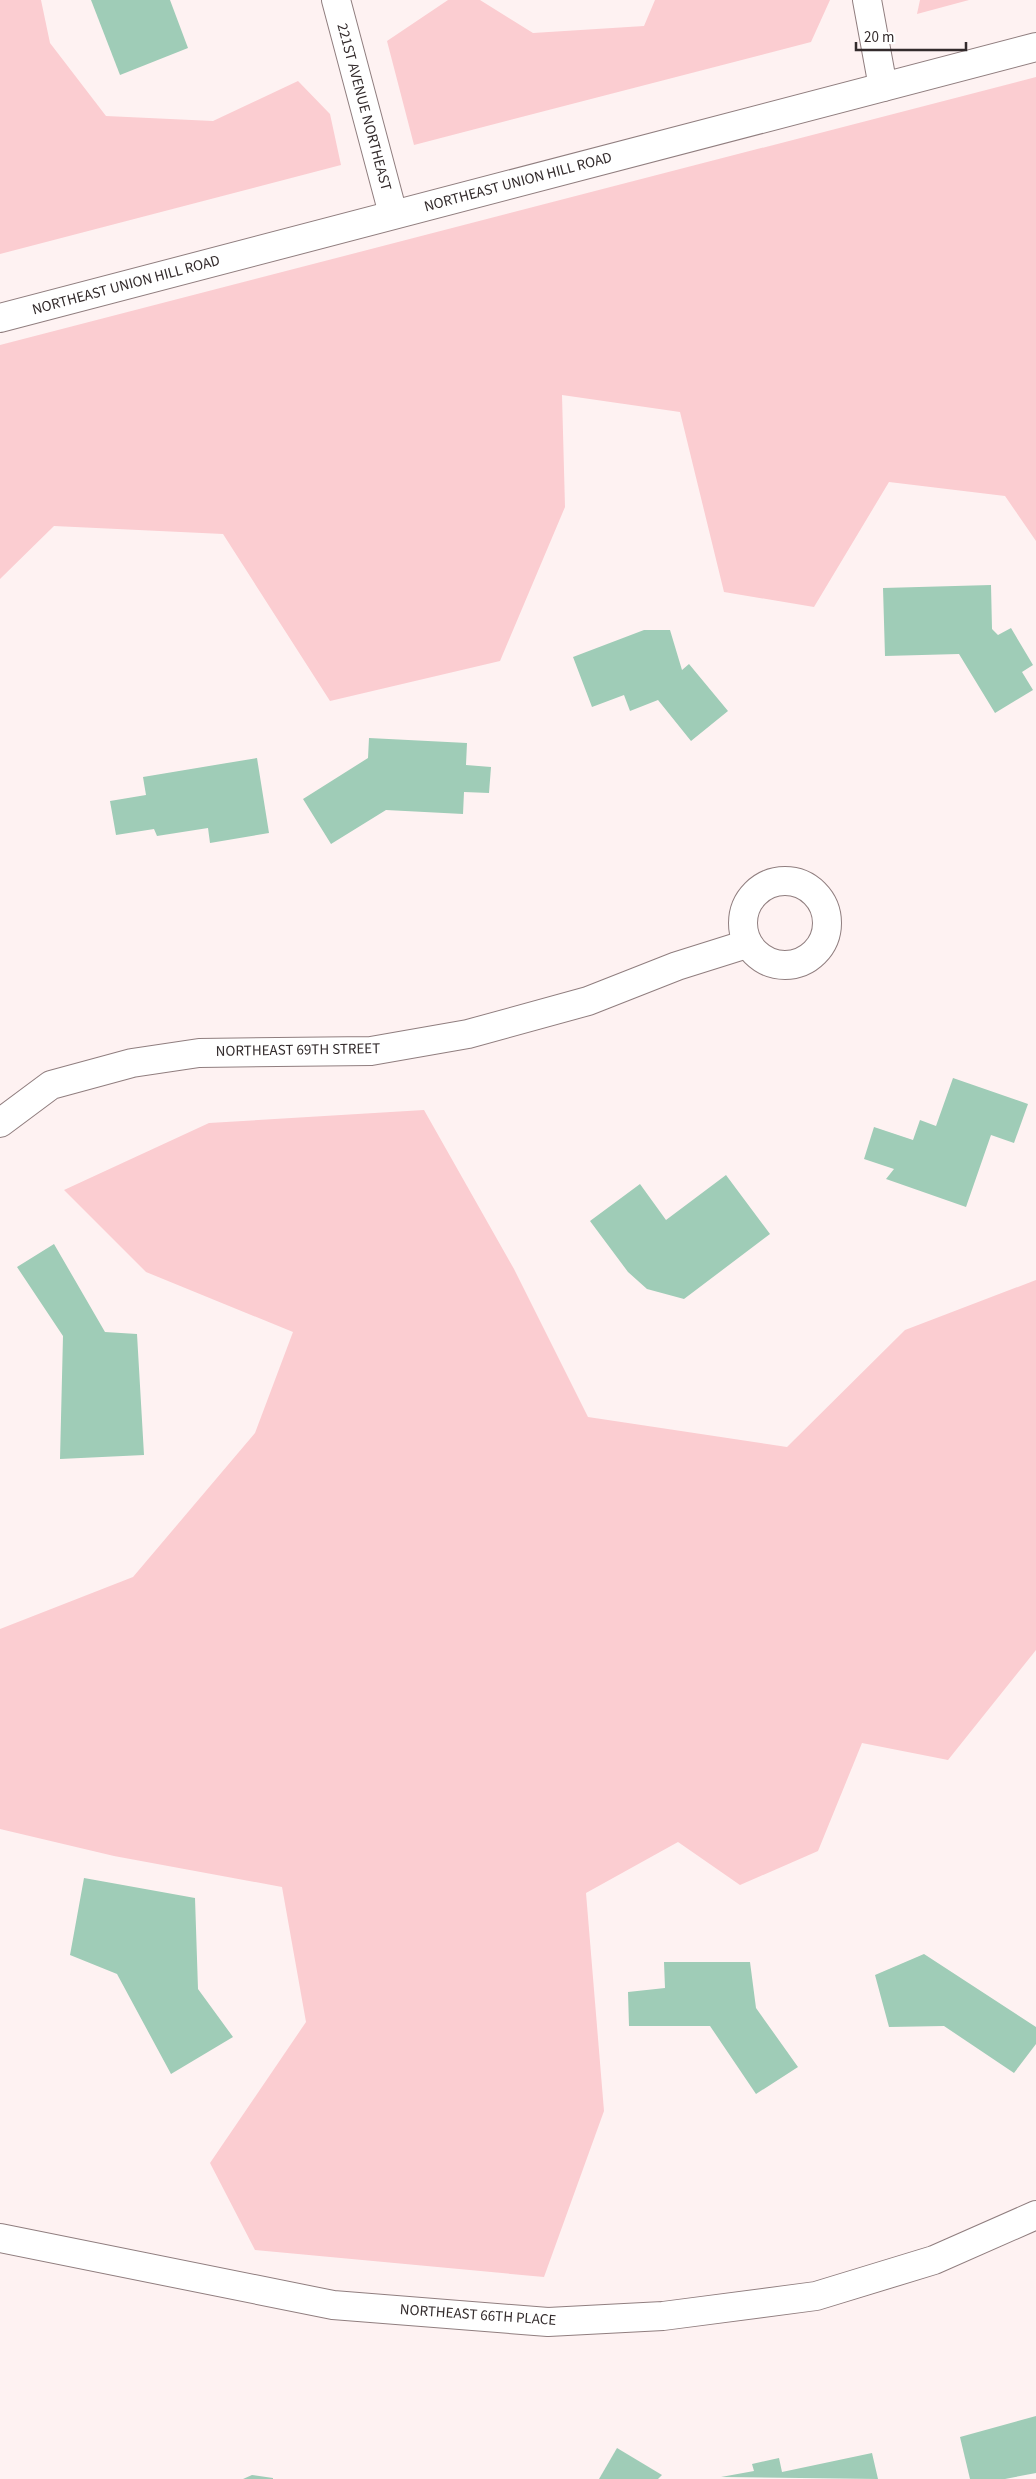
<svg xmlns="http://www.w3.org/2000/svg" width="1036" height="2479" viewBox="0 0 1036 2479" font-family="'Source Sans 3',sans-serif">
<rect width="100%" height="100%" fill="#fef2f2"/>
<!-- green -->
<g fill="#fbcdd1">
<path d="M 0,0 L 41,0 L 50,43 L 106,116 L 213,121 L 298,81 L 330,114 L 341,165 L 0,254 Z"/>
<path d="M 448,0 L 480,0 L 533,33 L 644,26 L 655,0 L 830,0 L 811,42 L 414,145 L 387,41 Z"/>
<path d="M 920,0 L 969,0 L 917,14 Z"/>
<path d="M 1036,77 L 1036,541 L 1005,496 L 889,482 L 814,607 L 724,592 L 680,412 L 562,395 L 565,507 L 500,661 L 330,701 L 223,534 L 54,526 L 0,579 L 0,345 Z"/>
<path d="M 424,1110 L 514,1269 L 588,1417 L 787,1447 L 905,1330 L 1036,1280 L 1036,1650 L 948,1760 L 862,1743 L 818,1851 L 740,1885 L 678,1842 L 586,1893 L 604,2111 L 544,2277 L 255,2250 L 210,2163 L 306,2022 L 282,1887 L 114,1856 L 0,1829 L 0,1629 L 133,1577 L 255,1433 L 293,1332 L 146,1272 L 64,1190 L 209,1123 Z"/>
</g>
<!-- building -->
<g fill="#9fccb7">
<path d="M 91,0 L 170,0 L 188,48 L 120,75 Z"/>
<path d="M 991,585 L 992,629 L 998,635 L 1011,628 L 1033,665 L 1022,672 L 1033,690 L 995,713 L 959,654 L 885,656 L 883,588 Z"/>
<path d="M 644,630 L 670,630 L 682,670 L 689,664 L 728,711 L 691,741 L 658,700 L 630,711 L 624,695 L 592,707 L 573,657 Z"/>
<path d="M 369,738 L 467,743 L 466,765 L 491,767 L 489,793 L 464,792 L 463,814 L 386,810 L 331,844 L 303,799 L 368,758 Z"/>
<path d="M 257,758 L 269,833 L 210,843 L 208,828 L 157,836 L 154,829 L 116,835 L 110,801 L 146,795 L 143,777 Z"/>
<path d="M 953,1078 L 1028,1104 L 1014,1143 L 991,1135 L 966,1207 L 886,1179 L 894,1169 L 864,1159 L 874,1127 L 913,1140 L 920,1120 L 936,1126 Z"/>
<path d="M 726,1175 L 770,1234 L 684,1299 L 647,1289 L 628,1272 L 590,1221 L 640,1184 L 666,1220 Z"/>
<path d="M 54,1244 L 105,1332 L 137,1334 L 144,1455 L 60,1459 L 63,1336 L 17,1267 Z"/>
<path d="M 84,1878 L 195,1898 L 198,1989 L 233,2037 L 171,2074 L 117,1974 L 70,1955 Z"/>
<path d="M 924,1954 L 1036,2027 L 1036,2044 L 1014,2073 L 944,2026 L 889,2027 L 875,1975 Z"/>
<path d="M 664,1962 L 750,1962 L 756,2008 L 798,2067 L 756,2094 L 710,2026 L 629,2026 L 628,1992 L 665,1988 Z"/>
<path d="M 1036,2416 L 1036,2473 L 1005,2479 L 970,2479 L 960,2437 Z"/>
<path d="M 617,2448 L 662,2475 L 658,2479 L 599,2479 Z"/>
<path d="M 872,2453 L 878,2479 L 721,2477 L 754,2471 L 752,2464 L 779,2458 L 782,2472 Z"/>
<path d="M 252,2475 L 273,2478 L 273,2479 L 243,2479 Z"/>
</g>
<g fill="none" stroke-linecap="round" stroke-linejoin="round">
<!-- minor casing -->
<g stroke="#907e7f" stroke-width="30">
<g id="minor">
<path d="M 336,0 L 393,214"/>
<path d="M 867,0 L 883,87"/>
<path d="M 0,318 L 1036,47"/>
<circle cx="785" cy="923" r="42"/>
<path d="M 0,1123 L 51,1085 L 132,1063 L 199,1053 L 371,1051 L 468,1034 L 588,1001 L 677,966 L 747,944"/>
<path d="M 0,2238 L 333,2305 L 548,2322 L 663,2316 L 816,2296 L 934,2260 L 1036,2215"/>
</g>
</g>
<!-- minor -->
<use href="#minor" stroke="#fff" stroke-width="28"/>
</g>
<g text-anchor="middle" dominant-baseline="central" stroke-width="5" stroke-linejoin="round" paint-order="stroke">
<!-- street labels -->
<g font-size="15" fill="#332b2c" stroke="#fff">
<text transform="translate(364 107) rotate(75)">221ST AVENUE NORTHEAST</text>
<text transform="translate(518 182) rotate(-15)">NORTHEAST UNION HILL ROAD</text>
<text transform="translate(126 285) rotate(-15)">NORTHEAST UNION HILL ROAD</text>
<text transform="translate(298 1050) rotate(-1)">NORTHEAST 69TH STREET</text>
<text transform="translate(478 2315) rotate(4)">NORTHEAST 66TH PLACE</text>
</g>
</g>
<!-- scale -->
<path d="M856 42v8h110v-8" fill="none" stroke="#332b2c" stroke-width="2.5"/>
<text x="864" y="42" font-size="15" fill="#332b2c" stroke="#ffffff" stroke-width="4" paint-order="stroke">20 m</text>
</svg>
